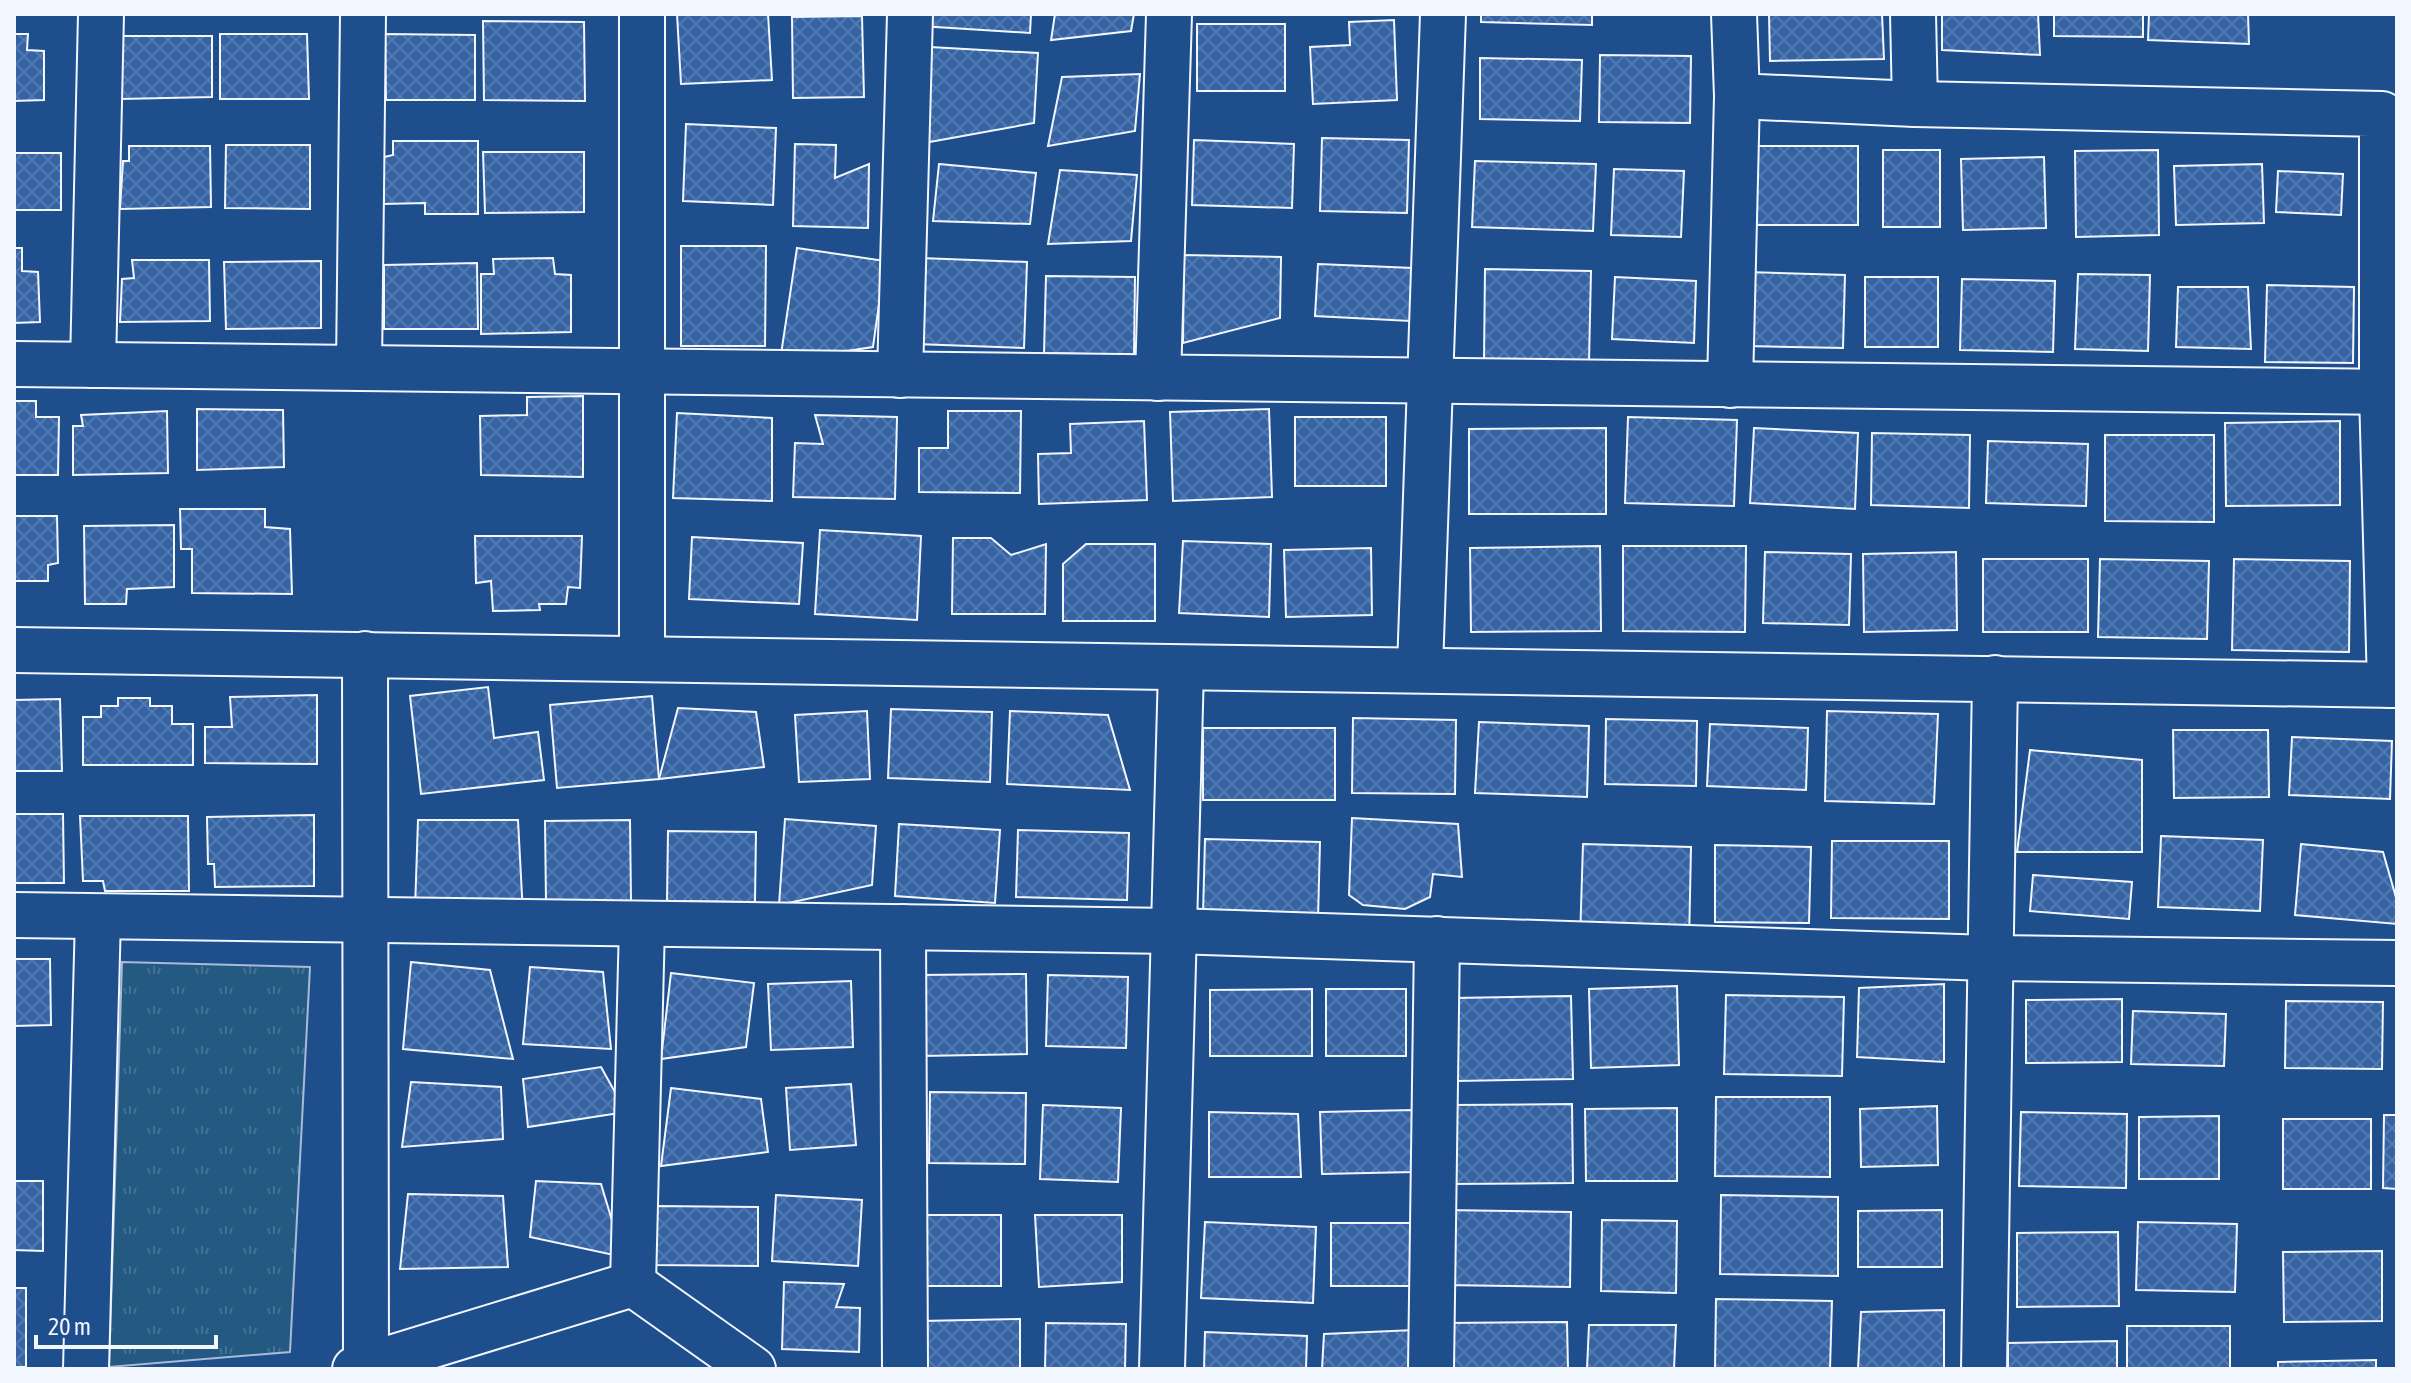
<svg xmlns="http://www.w3.org/2000/svg" width="2411" height="1383" viewBox="0 0 2411 1383" font-family="'Asap Condensed',sans-serif">
<defs>
<pattern id="park-tufts" width="24" height="20" patternUnits="userSpaceOnUse" patternTransform="scale(2)"><rect width="24" height="20" fill="#245a82"/><path d="M3 7l-1-3M5 7V3M7 7l1-3M15 17l-1-3M17 17v-4M19 17l1-3" fill="none" stroke="#447295"/></pattern>
<pattern id="building-cross-hatch" width="8" height="8" patternUnits="userSpaceOnUse" patternTransform="scale(2)"><rect width="8" height="8" fill="#3563a3"/><path d="M0 0l8 8M0 8l8-8" fill="none" stroke="#537ab1"/></pattern>
</defs>
<rect width="100%" height="100%" fill="#1f4e8c"/>
<!-- park -->
<path fill="url(#park-tufts)" stroke="#a8bbd7" stroke-width="2" d="M 122,962 L 310,967 L 290,1352 L 109,1367 Z"/>
<!-- building -->
<g fill="url(#building-cross-hatch)" stroke="#f2f6ff" stroke-width="2">
<path d="M 677,14 L 768,14 L 772,80 L 681,84 Z"/>
<path d="M 921,14 L 1031,14 L 1030,33 L 920,26 Z"/>
<path d="M 1055,14 L 1134,14 L 1131,31 L 1051,40 Z"/>
<path d="M 1481,14 L 1592,14 L 1592,25 L 1481,22 Z"/>
<path d="M 1769,14 L 1882,14 L 1884,59 L 1770,61 Z"/>
<path d="M 1942,14 L 2038,14 L 2040,55 L 1942,50 Z"/>
<path d="M 2054,14 L 2143,14 L 2143,37 L 2054,36 Z"/>
<path d="M 2149,14 L 2248,14 L 2249,44 L 2148,40 Z"/>
<path d="M 862,16 L 864,97 L 793,98 L 792,17 Z"/>
<path d="M 1394,20 L 1397,100 L 1313,104 L 1310,47 L 1350,45 L 1349,22 Z"/>
<path d="M 483,21 L 584,22 L 585,101 L 484,100 Z"/>
<rect x="1197" y="24" width="88" height="67"/>
<path d="M 14,34 L 28,34 L 27,50 L 44,51 L 44,100 L 14,101 Z"/>
<path d="M 220,34 L 307,34 L 309,99 L 220,99 Z"/>
<path d="M 385,34 L 475,35 L 475,100 L 386,100 Z"/>
<path d="M 121,36 L 212,36 L 212,97 L 121,99 Z"/>
<path d="M 930,47 L 1038,53 L 1034,123 L 924,143 Z"/>
<path d="M 1600,55 L 1691,56 L 1690,123 L 1599,122 Z"/>
<path d="M 1480,58 L 1582,60 L 1580,121 L 1480,119 Z"/>
<path d="M 1140,74 L 1135,131 L 1048,146 L 1062,77 Z"/>
<path d="M 686,124 L 776,128 L 773,205 L 683,201 Z"/>
<path d="M 1322,138 L 1409,140 L 1407,213 L 1320,211 Z"/>
<path d="M 1194,140 L 1294,144 L 1292,208 L 1192,205 Z"/>
<path d="M 393,141 L 478,141 L 478,214 L 425,214 L 425,203 L 384,204 L 384,157 L 393,155 Z"/>
<path d="M 795,144 L 836,145 L 835,178 L 869,164 L 868,228 L 793,226 Z"/>
<path d="M 226,145 L 310,145 L 310,209 L 225,208 Z"/>
<path d="M 129,146 L 210,146 L 211,207 L 120,209 L 123,161 L 129,161 Z"/>
<rect x="1746" y="146" width="112" height="79"/>
<rect x="1883" y="150" width="57" height="77"/>
<path d="M 2158,150 L 2159,235 L 2076,237 L 2075,151 Z"/>
<path d="M 483,152 L 584,152 L 584,212 L 485,213 Z"/>
<rect x="14" y="153" width="47" height="57"/>
<path d="M 2044,157 L 2046,228 L 1963,230 L 1961,159 Z"/>
<path d="M 1475,161 L 1596,164 L 1593,231 L 1472,227 Z"/>
<path d="M 939,164 L 1036,173 L 1030,224 L 933,221 Z"/>
<path d="M 2262,164 L 2264,223 L 2176,225 L 2174,166 Z"/>
<path d="M 1614,169 L 1684,171 L 1681,237 L 1611,235 Z"/>
<path d="M 1060,170 L 1137,175 L 1131,241 L 1048,244 Z"/>
<path d="M 2278,171 L 2343,174 L 2341,215 L 2276,212 Z"/>
<path d="M 681,246 L 766,246 L 765,346 L 681,346 Z"/>
<path d="M 14,248 L 22,248 L 22,271 L 38,272 L 40,322 L 14,323 Z"/>
<path d="M 797,248 L 885,261 L 873,347 L 780,361 Z"/>
<path d="M 1184,255 L 1281,257 L 1280,318 L 1183,343 Z"/>
<path d="M 553,258 L 555,274 L 571,275 L 571,332 L 481,334 L 481,274 L 494,274 L 493,259 Z"/>
<path d="M 920,258 L 1027,262 L 1024,348 L 916,344 Z"/>
<path d="M 132,260 L 209,260 L 210,321 L 120,322 L 122,279 L 134,278 Z"/>
<path d="M 321,261 L 321,328 L 226,329 L 224,262 Z"/>
<path d="M 477,263 L 478,329 L 384,329 L 384,265 Z"/>
<path d="M 1318,264 L 1413,268 L 1410,321 L 1315,316 Z"/>
<path d="M 1485,269 L 1591,271 L 1589,362 L 1484,360 Z"/>
<path d="M 1747,272 L 1845,275 L 1843,348 L 1746,346 Z"/>
<path d="M 2078,274 L 2150,275 L 2148,351 L 2075,349 Z"/>
<path d="M 1046,276 L 1135,277 L 1134,355 L 1044,353 Z"/>
<path d="M 1615,277 L 1696,281 L 1694,343 L 1612,339 Z"/>
<rect x="1865" y="277" width="73" height="70"/>
<path d="M 1962,279 L 2055,281 L 2053,352 L 1960,350 Z"/>
<path d="M 2267,285 L 2354,287 L 2353,363 L 2265,362 Z"/>
<path d="M 2178,287 L 2248,287 L 2251,349 L 2176,347 Z"/>
<path d="M 583,396 L 583,477 L 481,475 L 480,416 L 527,415 L 527,397 Z"/>
<path d="M 14,401 L 36,401 L 36,417 L 59,417 L 58,475 L 14,475 Z"/>
<path d="M 197,409 L 283,410 L 284,467 L 197,470 Z"/>
<path d="M 1269,409 L 1272,497 L 1173,501 L 1170,412 Z"/>
<path d="M 167,411 L 168,473 L 73,475 L 73,426 L 83,426 L 81,415 Z"/>
<path d="M 948,411 L 1021,411 L 1020,493 L 919,492 L 919,448 L 948,448 Z"/>
<path d="M 677,413 L 772,418 L 772,501 L 673,498 Z"/>
<path d="M 815,415 L 897,417 L 895,499 L 793,497 L 795,443 L 823,444 Z"/>
<rect x="1295" y="417" width="91" height="69"/>
<path d="M 1628,417 L 1737,420 L 1734,506 L 1625,503 Z"/>
<path d="M 1144,421 L 1147,500 L 1039,504 L 1038,454 L 1071,453 L 1070,424 Z"/>
<path d="M 2340,421 L 2340,505 L 2226,506 L 2225,423 Z"/>
<path d="M 1606,428 L 1606,514 L 1469,514 L 1469,429 Z"/>
<path d="M 1754,428 L 1858,433 L 1855,509 L 1750,503 Z"/>
<path d="M 1872,433 L 1970,435 L 1969,508 L 1871,505 Z"/>
<path d="M 2105,435 L 2214,435 L 2214,522 L 2105,521 Z"/>
<path d="M 1988,441 L 2088,444 L 2086,506 L 1986,503 Z"/>
<path d="M 14,502 L 14,516 L 57,516 L 58,563 L 48,565 L 48,581 L 14,581 Z"/>
<path d="M 180,509 L 265,509 L 265,527 L 290,529 L 292,594 L 192,593 L 192,549 L 181,549 Z"/>
<path d="M 174,525 L 174,587 L 127,589 L 126,604 L 85,604 L 84,526 Z"/>
<path d="M 820,530 L 921,536 L 917,620 L 815,614 Z"/>
<path d="M 475,536 L 582,536 L 580,588 L 568,587 L 566,604 L 539,604 L 540,610 L 493,611 L 491,581 L 476,583 Z"/>
<path d="M 692,537 L 803,543 L 799,604 L 689,599 Z"/>
<path d="M 953,538 L 991,538 L 1011,555 L 1046,544 L 1045,614 L 952,614 Z"/>
<path d="M 1183,541 L 1271,544 L 1269,617 L 1179,613 Z"/>
<path d="M 1086,544 L 1155,544 L 1155,621 L 1063,621 L 1063,564 Z"/>
<path d="M 1600,546 L 1601,631 L 1471,632 L 1470,548 Z"/>
<path d="M 1623,546 L 1746,546 L 1745,632 L 1623,631 Z"/>
<path d="M 1371,548 L 1372,615 L 1286,617 L 1284,550 Z"/>
<path d="M 1765,552 L 1851,554 L 1849,625 L 1763,623 Z"/>
<path d="M 1956,552 L 1957,630 L 1864,632 L 1863,554 Z"/>
<rect x="1983" y="559" width="105" height="73"/>
<path d="M 2100,559 L 2209,561 L 2207,639 L 2098,637 Z"/>
<path d="M 2234,559 L 2350,561 L 2349,652 L 2232,650 Z"/>
<path d="M 488,687 L 494,738 L 538,732 L 544,780 L 421,794 L 410,696 Z"/>
<path d="M 317,695 L 317,764 L 205,763 L 205,727 L 232,727 L 230,697 Z"/>
<path d="M 652,696 L 659,779 L 557,788 L 550,705 Z"/>
<path d="M 118,698 L 150,698 L 150,706 L 172,706 L 172,724 L 193,724 L 193,765 L 83,765 L 83,717 L 101,717 L 101,706 L 118,706 Z"/>
<path d="M 60,699 L 62,771 L 14,771 L 14,700 Z"/>
<path d="M 678,708 L 756,712 L 764,767 L 659,779 Z"/>
<path d="M 891,709 L 992,712 L 990,782 L 888,778 Z"/>
<path d="M 867,711 L 870,779 L 799,782 L 795,715 Z"/>
<path d="M 1010,711 L 1108,715 L 1130,790 L 1007,784 Z"/>
<path d="M 1827,711 L 1938,714 L 1934,804 L 1825,801 Z"/>
<path d="M 1353,718 L 1456,720 L 1455,794 L 1352,793 Z"/>
<path d="M 1606,719 L 1697,721 L 1696,786 L 1605,784 Z"/>
<path d="M 1479,722 L 1589,726 L 1587,797 L 1475,793 Z"/>
<path d="M 1710,724 L 1808,728 L 1806,790 L 1707,786 Z"/>
<rect x="1203" y="728" width="132" height="72"/>
<path d="M 2173,730 L 2268,730 L 2269,797 L 2174,798 Z"/>
<path d="M 2292,737 L 2392,741 L 2390,799 L 2289,795 Z"/>
<path d="M 2030,750 L 2142,760 L 2142,852 L 2017,852 Z"/>
<path d="M 14,814 L 63,814 L 64,883 L 14,883 Z"/>
<path d="M 314,815 L 314,886 L 215,887 L 214,864 L 208,864 L 207,817 Z"/>
<path d="M 80,816 L 188,816 L 189,891 L 105,891 L 103,881 L 83,881 Z"/>
<path d="M 1352,818 L 1458,824 L 1462,877 L 1433,874 L 1430,897 L 1405,909 L 1363,905 L 1349,895 Z"/>
<path d="M 785,819 L 876,826 L 872,885 L 779,905 Z"/>
<path d="M 418,820 L 518,820 L 523,915 L 415,910 Z"/>
<path d="M 630,820 L 631,901 L 546,902 L 545,821 Z"/>
<path d="M 899,824 L 1000,830 L 995,903 L 895,896 Z"/>
<path d="M 1018,830 L 1129,833 L 1127,900 L 1016,897 Z"/>
<path d="M 668,831 L 756,832 L 755,902 L 667,901 Z"/>
<path d="M 2161,836 L 2263,840 L 2260,911 L 2158,907 Z"/>
<path d="M 1205,839 L 1320,842 L 1318,919 L 1203,915 Z"/>
<path d="M 1832,841 L 1949,841 L 1949,919 L 1831,918 Z"/>
<path d="M 1583,844 L 1691,847 L 1689,943 L 1580,940 Z"/>
<path d="M 2301,844 L 2383,852 L 2397,901 L 2397,924 L 2295,915 Z"/>
<path d="M 1715,845 L 1811,847 L 1809,923 L 1715,922 Z"/>
<path d="M 2033,875 L 2132,882 L 2129,919 L 2030,911 Z"/>
<path d="M 14,959 L 50,959 L 51,1025 L 14,1026 Z"/>
<path d="M 411,962 L 490,970 L 513,1059 L 403,1049 Z"/>
<path d="M 530,967 L 603,972 L 611,1049 L 523,1044 Z"/>
<path d="M 671,973 L 754,983 L 746,1047 L 661,1059 Z"/>
<path d="M 1026,974 L 1027,1054 L 921,1056 L 919,975 Z"/>
<path d="M 1048,975 L 1128,977 L 1126,1048 L 1046,1046 Z"/>
<path d="M 851,981 L 853,1047 L 771,1050 L 768,984 Z"/>
<path d="M 1944,984 L 1944,1062 L 1857,1057 L 1859,988 Z"/>
<path d="M 1677,986 L 1679,1065 L 1591,1068 L 1589,989 Z"/>
<path d="M 1312,989 L 1312,1056 L 1210,1056 L 1210,990 Z"/>
<rect x="1326" y="989" width="80" height="67"/>
<path d="M 1726,995 L 1844,997 L 1842,1076 L 1724,1074 Z"/>
<path d="M 1571,996 L 1573,1079 L 1456,1081 L 1454,998 Z"/>
<path d="M 2122,999 L 2122,1062 L 2026,1063 L 2026,1000 Z"/>
<path d="M 2286,1001 L 2383,1002 L 2382,1069 L 2285,1068 Z"/>
<path d="M 2133,1011 L 2226,1014 L 2224,1066 L 2131,1064 Z"/>
<path d="M 601,1067 L 626,1112 L 528,1127 L 523,1079 Z"/>
<path d="M 411,1082 L 501,1087 L 503,1139 L 402,1147 Z"/>
<path d="M 851,1084 L 856,1145 L 790,1150 L 786,1088 Z"/>
<path d="M 671,1088 L 761,1099 L 768,1152 L 661,1166 Z"/>
<path d="M 930,1092 L 1026,1093 L 1025,1164 L 929,1163 Z"/>
<path d="M 1716,1097 L 1830,1097 L 1830,1177 L 1715,1176 Z"/>
<path d="M 1572,1104 L 1573,1183 L 1452,1184 L 1451,1105 Z"/>
<path d="M 1043,1105 L 1121,1108 L 1118,1182 L 1040,1179 Z"/>
<path d="M 1937,1106 L 1938,1165 L 1861,1167 L 1860,1109 Z"/>
<path d="M 1677,1108 L 1677,1181 L 1586,1181 L 1585,1109 Z"/>
<path d="M 1413,1110 L 1414,1172 L 1322,1174 L 1320,1112 Z"/>
<path d="M 1209,1112 L 1298,1114 L 1301,1177 L 1209,1177 Z"/>
<path d="M 2021,1112 L 2127,1114 L 2126,1188 L 2019,1186 Z"/>
<path d="M 2384,1115 L 2397,1115 L 2397,1189 L 2383,1188 Z"/>
<path d="M 2219,1116 L 2219,1179 L 2139,1179 L 2139,1117 Z"/>
<rect x="2283" y="1119" width="88" height="70"/>
<path d="M 14,1181 L 43,1181 L 43,1251 L 14,1250 Z"/>
<path d="M 536,1181 L 601,1184 L 623,1257 L 530,1237 Z"/>
<path d="M 408,1194 L 503,1196 L 508,1267 L 400,1269 Z"/>
<path d="M 776,1195 L 862,1200 L 858,1266 L 772,1261 Z"/>
<path d="M 1721,1195 L 1838,1197 L 1838,1276 L 1720,1274 Z"/>
<path d="M 655,1206 L 758,1207 L 758,1266 L 655,1265 Z"/>
<path d="M 1445,1210 L 1571,1212 L 1570,1287 L 1443,1285 Z"/>
<path d="M 1942,1210 L 1942,1267 L 1858,1267 L 1858,1211 Z"/>
<rect x="910" y="1215" width="91" height="71"/>
<path d="M 1035,1215 L 1122,1215 L 1122,1282 L 1039,1287 Z"/>
<path d="M 1602,1220 L 1677,1221 L 1676,1293 L 1601,1291 Z"/>
<path d="M 1205,1222 L 1316,1227 L 1313,1303 L 1201,1298 Z"/>
<path d="M 2138,1222 L 2237,1224 L 2235,1292 L 2136,1290 Z"/>
<rect x="1331" y="1223" width="79" height="63"/>
<path d="M 2118,1232 L 2119,1306 L 2017,1307 L 2017,1233 Z"/>
<path d="M 2382,1251 L 2382,1321 L 2284,1322 L 2283,1252 Z"/>
<path d="M 784,1282 L 844,1284 L 836,1307 L 860,1308 L 859,1352 L 782,1349 Z"/>
<rect x="14" y="1288" width="12" height="79"/>
<path d="M 1716,1299 L 1832,1301 L 1830,1369 L 1715,1368 Z"/>
<path d="M 1944,1310 L 1944,1369 L 1858,1369 L 1861,1312 Z"/>
<path d="M 1020,1319 L 1020,1369 L 922,1369 L 921,1321 Z"/>
<path d="M 1567,1322 L 1568,1369 L 1447,1369 L 1446,1323 Z"/>
<path d="M 1046,1323 L 1126,1324 L 1125,1369 L 1045,1369 Z"/>
<path d="M 1589,1325 L 1676,1325 L 1674,1369 L 1587,1369 Z"/>
<rect x="2127" y="1326" width="103" height="43"/>
<path d="M 1414,1330 L 1415,1369 L 1322,1369 L 1324,1334 Z"/>
<path d="M 1205,1332 L 1307,1336 L 1306,1369 L 1204,1369 Z"/>
<path d="M 2117,1341 L 2117,1369 L 2008,1369 L 2008,1343 Z"/>
<path d="M 2376,1360 L 2376,1369 L 2278,1369 L 2278,1362 Z"/>
</g>
<g fill="none" stroke-linecap="round" stroke-linejoin="round">
<!-- street casing -->
<g stroke="#f2f6ff" stroke-width="48">
<g id="street">
<path d="M 642,14 L 642,658"/>
<path d="M 1734,14 L 1737,96 L 1915,104 L 2382,114 L 2382,393 L 2390,685"/>
<path d="M 1913,14 L 1915,104"/>
<path d="M 14,364 L 2397,392"/>
<path d="M 93,365 L 101,14"/>
<path d="M 359,368 L 363,14"/>
<path d="M 900,375 L 910,14"/>
<path d="M 1158,378 L 1169,14"/>
<path d="M 1730,385 L 1737,96"/>
<path d="M 14,650 L 2397,685"/>
<path d="M 365,654 L 366,1369"/>
<path d="M 1420,668 L 1443,14"/>
<path d="M 14,915 L 1174,931 L 1989,958 L 2397,963"/>
<path d="M 903,927 L 905,1369"/>
<path d="M 633,1284 L 642,924"/>
<path d="M 86,1369 L 98,917"/>
<path d="M 355,1369 L 633,1284 L 753,1369"/>
<path d="M 1162,1369 L 1181,669"/>
<path d="M 1431,1369 L 1437,939"/>
<path d="M 1984,1369 L 1995,678"/>
</g>
</g>
<!-- street -->
<use href="#street" stroke="#1f4e8c" stroke-width="44"/>
</g>
<!-- border -->
<rect width="2411" height="1383" fill="none" stroke="#f2f6ff" stroke-width="32"/>
<!-- scale -->
<path d="M36 1335v12h180v-12" fill="none" stroke="#f2f6ff" stroke-width="4"/>
<text x="48" y="1335" font-size="24" fill="#f2f6ff" stroke="#1f4e8c" stroke-width="6" paint-order="stroke">20 m</text>
</svg>
